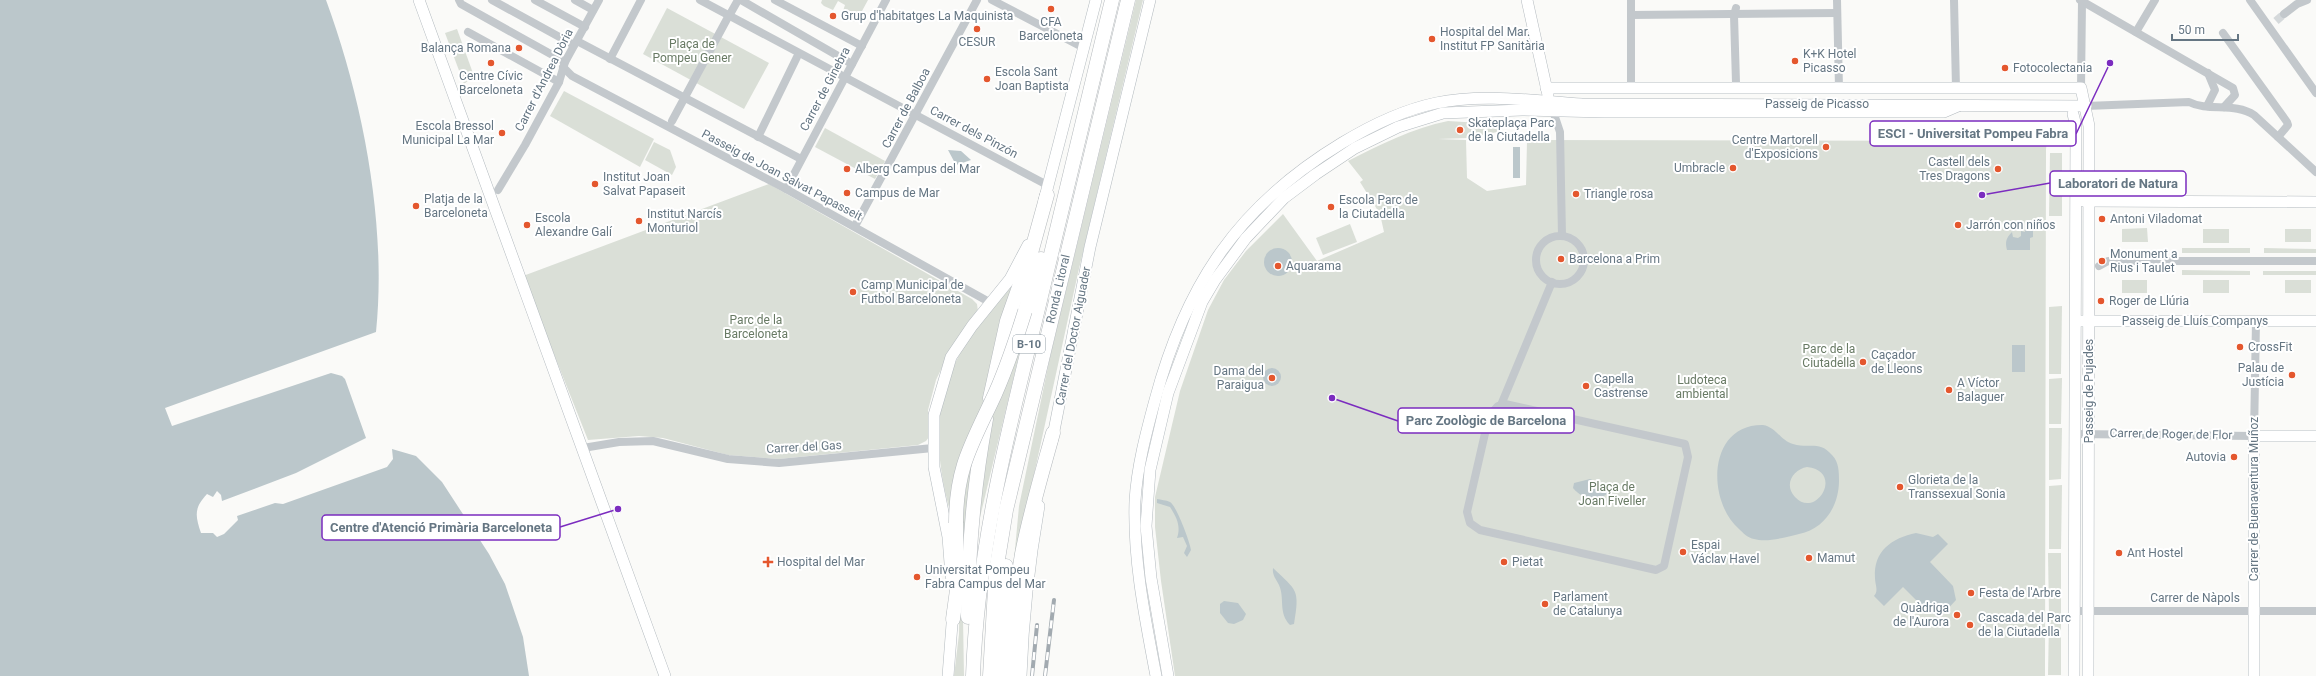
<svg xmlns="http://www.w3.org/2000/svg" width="2316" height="676" viewBox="0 0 2316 676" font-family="Roboto,sans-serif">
<rect width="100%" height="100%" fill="#fafaf8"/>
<!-- green -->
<g fill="#dadfd7">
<path d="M 822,0 L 868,0 L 856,22 C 845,18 848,17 843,11 L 845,5 L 838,1 L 833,10 L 824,6 L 821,3 Z"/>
<path d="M 1136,0 L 1143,0 L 1078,273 L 1013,571 L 1019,506 L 1050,357 Z"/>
<path d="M 667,8 L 769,63 L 744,109 L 643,54 Z"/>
<path d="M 457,29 L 474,76 L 464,84 L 445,33 Z"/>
<path d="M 564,91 L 654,139 L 640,167 L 550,116 Z"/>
<path d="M 1448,121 L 1497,124 L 1497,132 L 1468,138 L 1438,139 L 1466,140 L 1467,178 L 1487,191 L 1526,185 L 1527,141 L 1536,140 L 2009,141 L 2009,139 L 2043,139 L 2047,142 L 2046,149 L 2045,676 L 1175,676 L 1161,581 L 1155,527 L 1155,497 L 1180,391 L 1208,310 L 1224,280 L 1246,251 L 1283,214 L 1317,261 L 1384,232 L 1380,214 L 1360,182 L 1363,180 L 1348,161 C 1379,145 1413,128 1448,121 Z"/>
<path d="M 825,128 L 885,161 L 875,179 L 815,147 Z"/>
<path d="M 654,142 L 670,150 L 676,167 L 672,175 L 645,160 Z"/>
<path d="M 2050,153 L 2062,153 L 2062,216 L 2049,216 Z"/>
<path d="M 769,184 L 972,299 L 977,304 L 978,312 L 947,357 L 936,380 L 928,410 L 929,437 L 926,441 L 918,445 L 779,459 L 728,455 L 663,438 L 639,436 L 588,440 L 523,276 Z"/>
<path d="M 1350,224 L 1357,242 L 1323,255 L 1316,238 Z"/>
<path d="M 2147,228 L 2148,242 L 2122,242 L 2122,229 Z"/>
<rect x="2203" y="229" width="26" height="14"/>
<rect x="2285" y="229" width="26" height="13"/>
<rect x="2182" y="248" width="68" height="5"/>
<path d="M 2264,248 L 2316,249 L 2316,253 L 2264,253 Z"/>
<path d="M 2182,270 L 2250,271 L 2250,275 L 2182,275 Z"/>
<rect x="2263" y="271" width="53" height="4"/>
<rect x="2122" y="280" width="25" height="13"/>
<rect x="2203" y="280" width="26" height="13"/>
<rect x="2285" y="280" width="26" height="13"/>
<path d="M 1014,283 L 984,406 L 956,468 L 950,512 C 935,454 931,404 962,350 C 975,325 997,305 1014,283 Z"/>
<path d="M 2062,306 L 2061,374 L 2049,374 L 2049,307 Z"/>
<path d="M 1022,342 L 976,534 L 992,413 Z"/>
<path d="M 2062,378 L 2061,424 L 2049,424 L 2049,379 Z"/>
<path d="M 2049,428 L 2062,428 L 2061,479 L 2049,480 Z"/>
<path d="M 976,445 L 963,618 L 964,676 L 954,676 L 959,634 L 961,499 Z"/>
<path d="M 2062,485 L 2061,549 L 2049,549 L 2049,486 Z"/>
<path d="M 2048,553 L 2061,553 L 2061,616 L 2049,615 Z"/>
<path d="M 2049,620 L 2061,620 L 2061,675 L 2048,675 Z"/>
</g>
<!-- water -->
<g fill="#bbc7cb" fill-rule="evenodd">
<path d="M 0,0 L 326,0 C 363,101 387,224 376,332 L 165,408 L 172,426 L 331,373 L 342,376 L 345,379 L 366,438 L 296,473 L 222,501 L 221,495 L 217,491 L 213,497 L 207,494 C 194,508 195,515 201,533 L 213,533 L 217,537 L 224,534 L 238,520 L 237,516 L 275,503 L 283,504 L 387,467 L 393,459 L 392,449 L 416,456 L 442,482 L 489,554 L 505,584 L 523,637 L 529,676 L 0,676 Z"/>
<rect x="1513" y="147" width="7" height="31"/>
<path d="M 948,150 L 961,151 L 971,160 L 956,165 Z"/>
<path d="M 2025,229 L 2033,229 L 2033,237 L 2030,238 L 2030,250 L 2007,250 C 2005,242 2006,238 2012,232 L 2013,237 L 2018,238 L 2021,236 L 2021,231 L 2025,232 Z"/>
<circle cx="1278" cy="262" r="14"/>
<rect x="2012" y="345" width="13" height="27"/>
<circle cx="1272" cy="377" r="9"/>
<path d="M 1763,425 C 1776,427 1781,441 1793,444 C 1810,449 1819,440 1832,455 C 1839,462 1839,472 1839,481 C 1839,505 1825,529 1799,534 C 1786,537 1767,543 1754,539 C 1748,538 1743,533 1739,529 C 1706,500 1708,424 1763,425 ZM 1807,467 C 1845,471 1816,520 1795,497 C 1783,484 1794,469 1807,467 Z"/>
<path d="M 1590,479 L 1602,484 L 1608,490 L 1607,494 C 1596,503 1581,498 1573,488 L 1574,483 Z"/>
<path d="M 1157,499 C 1161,500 1166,500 1170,502 C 1176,505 1190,542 1191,550 L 1187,557 L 1184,553 L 1187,546 L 1183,537 L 1177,538 C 1181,526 1177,518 1170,507 L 1157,503 Z"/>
<path d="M 1916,533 L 1933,537 L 1938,534 L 1948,544 L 1930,562 L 1953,586 L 1956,600 L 1943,614 L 1929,613 L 1903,587 L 1884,606 L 1874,596 C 1879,591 1875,585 1875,578 C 1873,551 1892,538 1916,533 Z"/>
<path d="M 1273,568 C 1297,591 1300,589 1294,624 L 1290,625 C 1278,613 1285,598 1279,585 C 1276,579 1272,575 1273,568 Z"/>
<path d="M 1224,601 L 1238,603 L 1246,614 L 1243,620 L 1234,624 L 1228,623 L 1220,613 L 1220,604 Z"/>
</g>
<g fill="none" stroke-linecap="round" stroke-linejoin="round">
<!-- street-tunnel -->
<path stroke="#d5d9db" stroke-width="8" stroke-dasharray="8 4" stroke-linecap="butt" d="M 2276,21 L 2284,14"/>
<!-- secondary casing -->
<g stroke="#b3babf" stroke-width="12">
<g id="secondary">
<path d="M 419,0 L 665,676"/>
<path d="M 1527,0 L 1548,95"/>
<path d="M 1546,88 L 2081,88 L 2089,126 L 2088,676"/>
<path d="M 2073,114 L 2076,126 L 2074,676"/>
<path d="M 1044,201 L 1096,0"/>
<path d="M 2083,201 L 2316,202"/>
<path d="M 2081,321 L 2316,321"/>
<path d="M 1052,441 L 1090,247 L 1150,0"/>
<path d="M 951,576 L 948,537 L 934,467 L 934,415 L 951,357 L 972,326 L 1010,279 L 1028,245"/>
<path d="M 948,676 L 953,611"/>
<path d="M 1021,676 C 1023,619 1029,563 1039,506"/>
<path d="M 1156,676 C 1145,618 1133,560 1135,501 C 1137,467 1146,433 1155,400 C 1186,284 1238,206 1342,143 C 1370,126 1403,110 1436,103 C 1482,93 1535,101 1582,104 L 2086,106"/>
<path d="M 1168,676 L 1151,578 L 1146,526 L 1150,470 L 1168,393 L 1202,302 L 1215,280 L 1246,238 L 1284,198 L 1316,174 L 1355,148 L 1398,127 L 1443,113 L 1522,110 L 1604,112 L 1944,112 L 1958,106"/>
<path d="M 2254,676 L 2254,436 L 2316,436"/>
</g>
</g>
<!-- highway casing -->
<g stroke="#b4b9bd" stroke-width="15">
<g id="highway">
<path d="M 1025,311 L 1041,259"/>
<path d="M 990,398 L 1007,321 L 1031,253 L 1047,195"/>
<path d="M 968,617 C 968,551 974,484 986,419"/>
<path d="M 953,619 L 957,590 L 956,523"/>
<path d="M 1011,674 C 1013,634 1015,594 1022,554 C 1030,513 1042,473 1053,433"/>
<path d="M 973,676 C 977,555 1006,438 1035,321 C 1061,214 1087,107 1112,0"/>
<path d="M 990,676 L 996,571 L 1006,510 L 1128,0"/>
<path d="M 1002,676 L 1006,566"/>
</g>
</g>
<!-- street -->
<g stroke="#c3c8cc" stroke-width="8">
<path d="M 459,0 L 461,4 L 565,62"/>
<path d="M 492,0 L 574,45"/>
<path d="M 535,0 L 585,27"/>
<path d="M 575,0 L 593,10"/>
<path d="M 700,0 L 1049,186"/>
<path d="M 741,0 L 852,64"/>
<path d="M 775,0 L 862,46"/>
<path d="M 992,0 L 1084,48"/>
<path d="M 1631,0 L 1631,88"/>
<path d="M 1837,0 L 1839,88"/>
<path d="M 1954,0 L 1956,88"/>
<path d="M 2080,0 L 2233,88 L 2235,95 L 2224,107"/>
<path d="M 2250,0 L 2316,93"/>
<path d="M 2284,14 L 2297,4 L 2307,0"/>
<path d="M 1631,15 L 1837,13"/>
<path d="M 729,16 L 738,0"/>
<path d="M 468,32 L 559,82"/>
<path d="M 2136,32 L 2155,0"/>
<path d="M 2223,33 L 2287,122 L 2288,125 L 2278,137"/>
<path d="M 577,41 L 801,159"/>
<path d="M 610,59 L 641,0"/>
<path d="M 563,67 L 572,76 L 786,189 L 991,303"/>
<path d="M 1736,83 L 1734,15 L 1736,8"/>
<path d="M 2081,88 L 2082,1"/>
<path d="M 2086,106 L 2189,102 C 2208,112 2235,102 2254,115 L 2316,172"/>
<path d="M 2207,106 L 2215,90 L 2208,73"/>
<path d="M 1553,111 L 1560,132 L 1562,236"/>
<path d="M 672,121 L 727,19"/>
<path d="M 758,137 L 797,57"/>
<path d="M 786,189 L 886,0"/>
<path d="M 498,190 L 525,145 L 559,82 L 565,62 L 599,0"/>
<path d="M 855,226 L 977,0"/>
<circle cx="1560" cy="260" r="24"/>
<path d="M 2099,266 L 2108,261 L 2316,261"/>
<path d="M 1505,404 L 1685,444 L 1688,457 L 1664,566 L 1656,570 L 1480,530 L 1470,523 L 1467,512 L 1489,416 L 1498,406 Z"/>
<path d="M 1501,405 L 1552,282"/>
<path d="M 2075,434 L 2254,436 L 2256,321"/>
<path d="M 583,448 L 619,442 L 653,441 L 728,459 L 779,463 L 933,448"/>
<path d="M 2075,611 L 2316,611"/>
</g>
<!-- secondary -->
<use href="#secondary" stroke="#fff" stroke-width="11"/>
<!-- highway -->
<use href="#highway" stroke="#fff" stroke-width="14"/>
<!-- rail casing -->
<g stroke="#a2aab0" stroke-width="4">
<g id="rail">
<path d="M 1032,676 L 1037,625"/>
<path d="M 1045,676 L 1054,600"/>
</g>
</g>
<!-- rail -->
<use href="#rail" stroke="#fff" stroke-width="2.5" stroke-dasharray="8" stroke-linecap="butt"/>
<!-- highway-bridge casing -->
<g stroke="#b4b9bd" stroke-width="15" stroke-linecap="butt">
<path id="highway-bridge" d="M 956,523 C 956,467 972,444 995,394 C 1007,367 1016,340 1025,311"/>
</g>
<!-- highway-bridge -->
<use href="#highway-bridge" stroke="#fff" stroke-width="14"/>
</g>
<!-- markers -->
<g fill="#e4572e" stroke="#fff" stroke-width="1.5">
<circle cx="1051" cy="9" r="4"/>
<circle cx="833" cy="16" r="4"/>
<circle cx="977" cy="29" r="4"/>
<circle cx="1432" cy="39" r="4"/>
<circle cx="519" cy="48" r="4"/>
<circle cx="1795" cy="61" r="4"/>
<circle cx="491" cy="63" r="4"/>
<circle cx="2005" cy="68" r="4"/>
<circle cx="987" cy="79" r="4"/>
<circle cx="1460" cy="130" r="4"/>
<circle cx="502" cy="133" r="4"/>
<circle cx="1826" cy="147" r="4"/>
<circle cx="1733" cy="168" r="4"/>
<circle cx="847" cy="169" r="4"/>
<circle cx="1998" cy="169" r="4"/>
<circle cx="595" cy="184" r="4"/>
<circle cx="847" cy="193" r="4"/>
<circle cx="1576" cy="194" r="4"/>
<circle cx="416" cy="206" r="4"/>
<circle cx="1331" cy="207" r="4"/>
<circle cx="2102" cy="219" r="4"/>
<circle cx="639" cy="221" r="4"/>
<circle cx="527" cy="225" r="4"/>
<circle cx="1958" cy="225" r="4"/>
<circle cx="1561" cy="259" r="4"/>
<circle cx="2102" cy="261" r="4"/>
<circle cx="1278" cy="266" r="4"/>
<circle cx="853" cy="292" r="4"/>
<circle cx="2101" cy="301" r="4"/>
<circle cx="2240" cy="347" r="4"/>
<circle cx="1863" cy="362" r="4"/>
<circle cx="2292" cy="375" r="4"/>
<circle cx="1272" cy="378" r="4"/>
<circle cx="1586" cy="386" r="4"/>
<circle cx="1949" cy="390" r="4"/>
<circle cx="2234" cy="457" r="4"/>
<circle cx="1900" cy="487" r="4"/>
<circle cx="1683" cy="552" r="4"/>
<circle cx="2119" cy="553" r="4"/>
<circle cx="1809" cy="558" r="4"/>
<path d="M766 556h4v4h4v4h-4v4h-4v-4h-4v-4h4z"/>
<circle cx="1504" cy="562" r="4"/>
<circle cx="917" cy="577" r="4"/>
<circle cx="1971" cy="593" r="4"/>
<circle cx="1545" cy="604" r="4"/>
<circle cx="1957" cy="615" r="4"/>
<circle cx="1970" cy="625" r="4"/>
</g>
<g text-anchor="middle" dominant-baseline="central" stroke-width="4" stroke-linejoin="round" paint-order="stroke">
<!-- shield labels -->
<rect fill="#fff" stroke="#939fa8" stroke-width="1" x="1013" y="335" width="32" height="18" rx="3"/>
<g font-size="11" font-weight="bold" fill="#657683">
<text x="1029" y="344">B-10</text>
</g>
<!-- poi labels -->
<g font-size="12" fill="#657683" stroke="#fff" text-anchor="start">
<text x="841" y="16">Grup d'habitatges La Maquinista</text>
<text x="1051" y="22" text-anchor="middle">CFA<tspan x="1051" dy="14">Barceloneta</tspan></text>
<text x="1440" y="32">Hospital del Mar.<tspan x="1440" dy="14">Institut FP Sanitària</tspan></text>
<text x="977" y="42" text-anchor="middle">CESUR</text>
<text x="511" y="48" text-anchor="end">Balança Romana</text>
<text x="1803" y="54">K+K Hotel<tspan x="1803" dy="14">Picasso</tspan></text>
<text x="2013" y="68">Fotocolectania</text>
<text x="995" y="72">Escola Sant<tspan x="995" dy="14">Joan Baptista</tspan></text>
<text x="491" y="76" text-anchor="middle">Centre Cívic<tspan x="491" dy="14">Barceloneta</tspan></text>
<text x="1468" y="123">Skateplaça Parc<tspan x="1468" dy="14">de la Ciutadella</tspan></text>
<text x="494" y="126" text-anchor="end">Escola Bressol<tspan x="494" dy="14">Municipal La Mar</tspan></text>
<text x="1818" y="140" text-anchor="end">Centre Martorell<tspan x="1818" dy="14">d'Exposicions</tspan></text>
<text x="1990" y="162" text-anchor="end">Castell dels<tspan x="1990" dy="14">Tres Dragons</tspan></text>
<text x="1725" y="168" text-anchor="end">Umbracle</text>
<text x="855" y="169">Alberg Campus del Mar</text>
<text x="603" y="177">Institut Joan<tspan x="603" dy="14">Salvat Papaseit</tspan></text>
<text x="855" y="193">Campus de Mar</text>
<text x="1584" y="194">Triangle rosa</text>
<text x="424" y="199">Platja de la<tspan x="424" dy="14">Barceloneta</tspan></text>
<text x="1339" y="200">Escola Parc de<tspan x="1339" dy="14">la Ciutadella</tspan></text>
<text x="647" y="214">Institut Narcís<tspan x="647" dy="14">Monturiol</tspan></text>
<text x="535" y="218">Escola<tspan x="535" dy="14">Alexandre Galí</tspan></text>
<text x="2110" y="219">Antoni Viladomat</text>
<text x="1966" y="225">Jarrón con niños</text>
<text x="2110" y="254">Monument a<tspan x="2110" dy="14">Rius i Taulet</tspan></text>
<text x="1569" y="259">Barcelona a Prim</text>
<text x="1286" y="266">Aquarama</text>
<text x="861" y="285">Camp Municipal de<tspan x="861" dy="14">Futbol Barceloneta</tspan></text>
<text x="2109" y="301">Roger de Llúria</text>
<text x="2248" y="347">CrossFit</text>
<text x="1871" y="355">Caçador<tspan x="1871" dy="14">de Lleons</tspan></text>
<text x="2284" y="368" text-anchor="end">Palau de<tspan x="2284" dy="14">Justícia</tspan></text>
<text x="1264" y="371" text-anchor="end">Dama del<tspan x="1264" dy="14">Paraigua</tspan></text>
<text x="1594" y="379">Capella<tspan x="1594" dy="14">Castrense</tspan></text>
<text x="1957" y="383">A Víctor<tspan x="1957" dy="14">Balaguer</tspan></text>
<text x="2226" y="457" text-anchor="end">Autovia</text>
<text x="1908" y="480">Glorieta de la<tspan x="1908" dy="14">Transsexual Sonia</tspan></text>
<text x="1691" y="545">Espai<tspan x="1691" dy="14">Václav Havel</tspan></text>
<text x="2127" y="553">Ant Hostel</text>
<text x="1817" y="558">Mamut</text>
<text x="777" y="562">Hospital del Mar</text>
<text x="1512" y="562">Pietat</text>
<text x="925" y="570">Universitat Pompeu<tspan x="925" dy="14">Fabra Campus del Mar</tspan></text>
<text x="1979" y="593">Festa de l'Arbre</text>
<text x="1553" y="597">Parlament<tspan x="1553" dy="14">de Catalunya</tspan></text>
<text x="1949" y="608" text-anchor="end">Quàdriga<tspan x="1949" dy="14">de l'Aurora</tspan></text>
<text x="1978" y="618">Cascada del Parc<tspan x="1978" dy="14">de la Ciutadella</tspan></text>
</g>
<!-- park labels -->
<g font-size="12" fill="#687a64" stroke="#fff">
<text x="692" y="44">Plaça de<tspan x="692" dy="14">Pompeu Gener</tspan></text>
<text x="756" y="320">Parc de la<tspan x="756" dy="14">Barceloneta</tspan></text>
<text x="1829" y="349">Parc de la<tspan x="1829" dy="14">Ciutadella</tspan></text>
<text x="1702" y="380">Ludoteca<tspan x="1702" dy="14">ambiental</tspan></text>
<text x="1612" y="487">Plaça de<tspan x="1612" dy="14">Joan Fiveller</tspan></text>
</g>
<!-- street labels -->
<g font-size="12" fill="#657683" stroke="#fff">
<text transform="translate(544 80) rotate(-63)">Carrer d'Andrea Dòria</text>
<text transform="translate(825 89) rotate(-62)">Carrer de Ginebra</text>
<text x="1817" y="104">Passeig de Picasso</text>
<text transform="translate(906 108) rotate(-62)">Carrer de Balboa</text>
<text transform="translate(974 132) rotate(28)">Carrer dels Pinzón</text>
<text transform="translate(782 175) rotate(28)">Passeig de Joan Salvat Papasseit</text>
<text transform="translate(1058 289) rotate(-77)">Ronda Litoral</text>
<text x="2195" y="321">Passeig de Lluís Companys</text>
<text transform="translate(1073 336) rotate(-79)">Carrer del Doctor Aiguader</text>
<text transform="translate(2089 391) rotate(-90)">Passeig de Pujades</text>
<text transform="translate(2171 434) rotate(1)">Carrer de Roger de Flor</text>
<text transform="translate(804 447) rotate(-3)">Carrer del Gas</text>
<text transform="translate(2254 499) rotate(-90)">Carrer de Buenaventura Muñoz</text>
<text x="2195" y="598">Carrer de Nàpols</text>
</g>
</g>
<!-- callouts -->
<path fill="none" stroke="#7b2cbf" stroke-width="1.5" d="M2110 63L2076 134M1982 195L2050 183M1332 398L1398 421M618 509L560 527"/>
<g fill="#7b2cbf" stroke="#fff" stroke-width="1.5">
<circle cx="2110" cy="63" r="4"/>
<circle cx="1982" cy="195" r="4"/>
<circle cx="1332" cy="398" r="4"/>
<circle cx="618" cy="509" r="4"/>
</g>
<g fill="#fff" stroke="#7b2cbf" stroke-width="1.5">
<rect x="1870" y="121" width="206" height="25" rx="4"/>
<rect x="2050" y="171" width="136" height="25" rx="4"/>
<rect x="1398" y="408" width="176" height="25" rx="4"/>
<rect x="322" y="515" width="238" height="25" rx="4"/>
</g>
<g font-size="13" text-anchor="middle" font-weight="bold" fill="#657683">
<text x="1973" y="138">ESCI - Universitat Pompeu Fabra</text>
<text x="2118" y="188">Laboratori de Natura</text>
<text x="1486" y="425">Parc Zoològic de Barcelona</text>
<text x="441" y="532">Centre d'Atenció Primària Barceloneta</text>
</g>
<!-- scale -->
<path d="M2172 34v6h66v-6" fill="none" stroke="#657683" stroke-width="2"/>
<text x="2178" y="34" font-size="12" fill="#657683" stroke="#ffffff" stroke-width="3" paint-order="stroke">50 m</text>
</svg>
